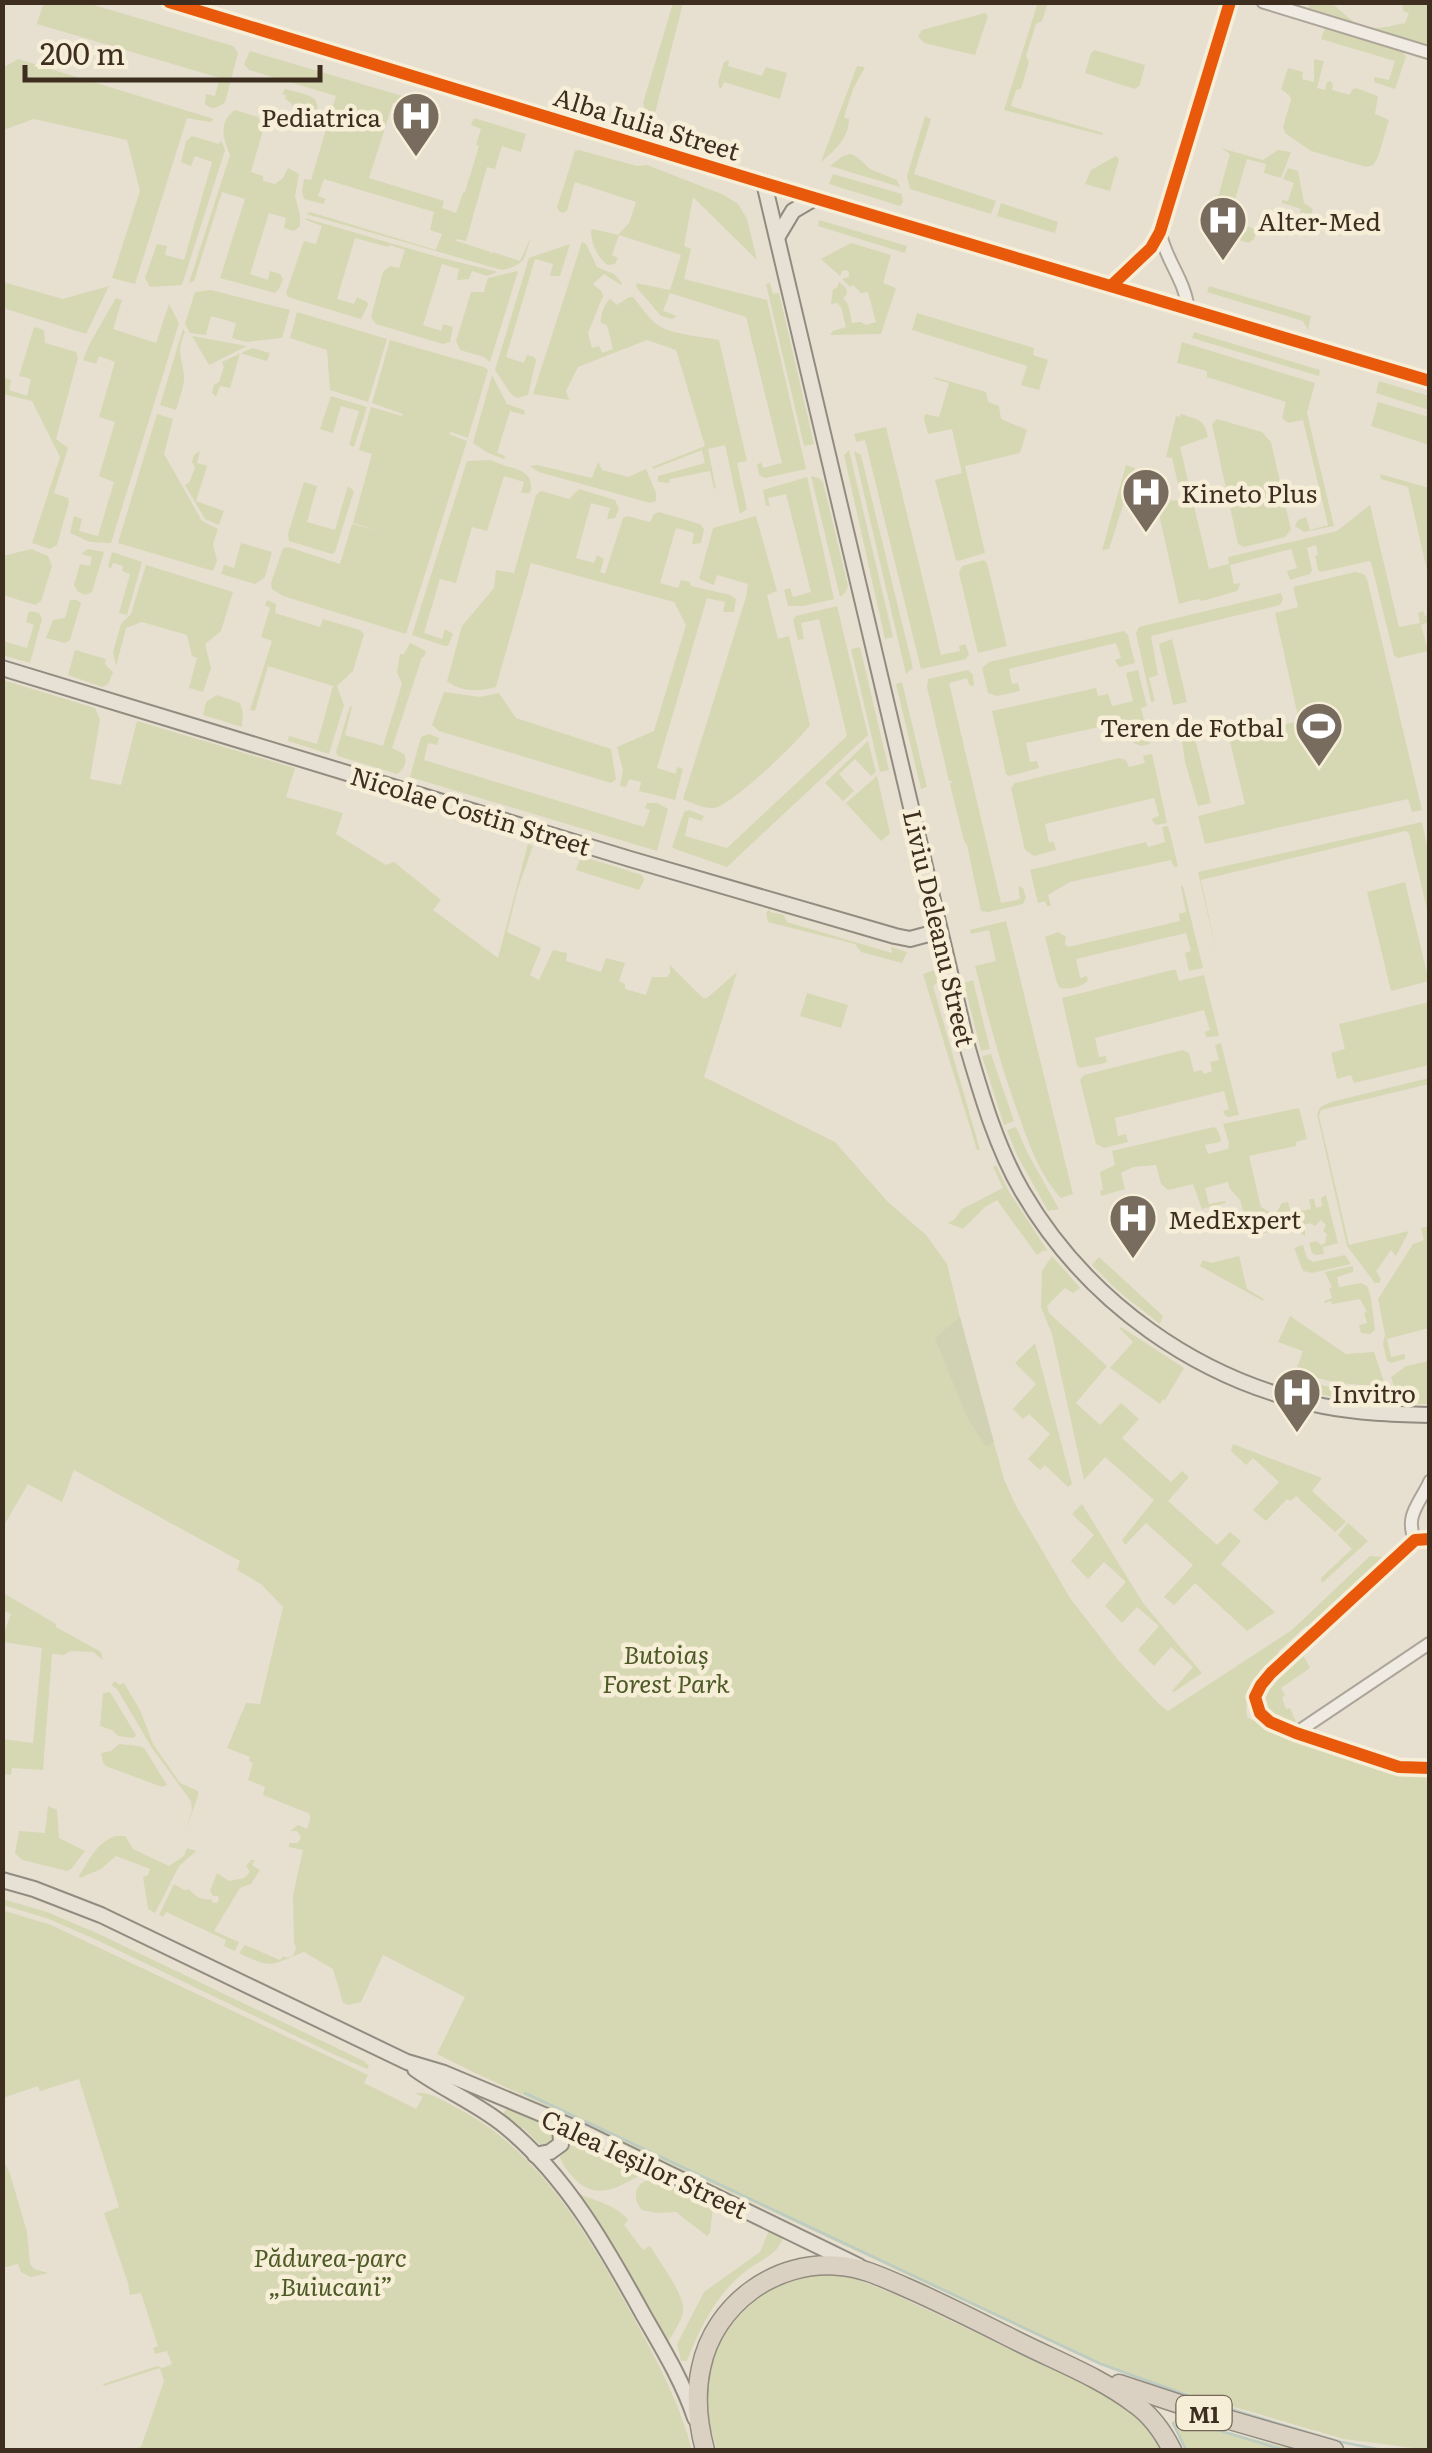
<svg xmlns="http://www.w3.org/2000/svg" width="1432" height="2453" viewBox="0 0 1432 2453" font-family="Literata,serif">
<rect width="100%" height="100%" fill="#e7e0d1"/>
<!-- green -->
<g fill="#d6d7b3">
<path d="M 44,2 L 87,3 L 233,46 L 238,53 L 225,102 C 218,108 212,111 205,104 L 206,94 L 215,96 L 220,78 L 37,24 Z"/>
<path d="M 1038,2 L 1048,3 L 1042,21 L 1036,24 L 1026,56 L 1029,62 L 1021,89 L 1016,90 L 1011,106 L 1103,133 L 1102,135 L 1004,110 Z"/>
<path d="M 673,3 L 683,3 L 655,113 L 645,110 L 643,103 Z"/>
<path d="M 1310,3 L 1332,3 C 1362,31 1365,32 1405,23 L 1409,13 L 1403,11 L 1402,3 L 1429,3 L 1429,48 L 1307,12 Z"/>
<path d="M 985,13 L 988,16 L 975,55 L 924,43 L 918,36 L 922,30 Z"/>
<path d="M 1325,28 L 1402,51 L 1406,57 L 1395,89 L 1374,82 L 1374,77 L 1389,80 L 1395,61 L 1321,39 Z"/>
<path d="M 1094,50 L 1145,65 L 1140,85 L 1135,89 L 1085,73 L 1091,53 Z"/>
<path d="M 250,51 L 406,97 L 401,104 L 393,103 L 369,178 L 444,201 L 442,208 L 456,213 L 463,193 L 465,192 L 479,146 L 476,145 L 481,129 L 471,125 L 474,118 L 526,134 L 521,152 L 502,146 L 495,169 L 487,167 L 466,241 L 457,239 L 456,241 L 491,252 L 490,255 L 493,252 L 520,261 L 531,237 C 524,258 526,265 502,270 L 306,214 L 310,212 L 436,250 L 442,234 L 430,230 L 434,212 L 324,179 L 318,196 L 326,199 L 323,204 L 304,199 L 302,192 L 304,179 L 311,180 L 336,96 L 249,70 L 244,64 Z"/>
<path d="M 18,59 L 214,119 L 210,122 L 187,118 L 135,284 L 112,278 L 140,191 L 127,140 L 34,119 L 3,130 L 3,68 Z"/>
<path d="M 1314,59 L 1324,61 L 1317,88 L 1325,90 L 1327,82 L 1330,81 L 1333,84 L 1332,90 L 1350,95 L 1352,90 L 1356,88 L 1378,96 L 1375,114 L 1389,120 L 1378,157 L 1373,165 L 1366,167 L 1311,151 L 1285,133 L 1283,127 L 1291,100 L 1290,96 L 1281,89 L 1288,68 L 1303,72 L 1302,79 L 1314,82 Z"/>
<path d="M 729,60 L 728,66 L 762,76 L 766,67 L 787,73 L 780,99 L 724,82 L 721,89 L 719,87 L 718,82 L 724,62 Z"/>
<path d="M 857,66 L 865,67 L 853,89 L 844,117 L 849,119 C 849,138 835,150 821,162 Z"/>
<path d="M 285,89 C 312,97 324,93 314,125 L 307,127 L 299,123 L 301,114 L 298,112 L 299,109 L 292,106 L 292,104 L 285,98 L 286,95 L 282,94 Z"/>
<path d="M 235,110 L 258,117 L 264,127 L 251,172 L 263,176 L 263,181 L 275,184 L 283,178 L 288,168 L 299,174 L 295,196 L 300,215 L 300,226 L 294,231 L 284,228 L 286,218 L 269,213 L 250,274 L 268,280 L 270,271 L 280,274 L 283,279 L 279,289 L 275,293 L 220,278 L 245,199 L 222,192 L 194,281 L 189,283 L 230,155 C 224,140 217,123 235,110 Z"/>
<path d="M 925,116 L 931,119 L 914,174 L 996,201 L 991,214 L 910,189 L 907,176 Z"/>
<path d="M 192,136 L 219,144 L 221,140 L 225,150 L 182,285 L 150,287 L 145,278 L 157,244 L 167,246 L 165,255 L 184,260 L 212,162 L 195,156 L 191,166 L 181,162 L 186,141 Z"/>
<path d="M 1221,148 L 1263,160 L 1278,150 L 1291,152 L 1281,178 L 1264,173 L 1266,164 L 1247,159 L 1227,226 L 1246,232 L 1248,226 L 1257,231 L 1254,239 L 1249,243 L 1210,232 L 1209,230 L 1230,154 Z"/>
<path d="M 579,150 L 637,166 L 647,165 L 724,195 L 738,204 L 747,219 L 757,260 L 693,197 L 684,246 L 691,249 L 684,279 L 767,300 L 806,469 L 765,478 L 759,475 L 757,465 L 761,462 L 763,468 L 782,463 L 746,317 L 670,293 L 663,311 L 677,316 L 672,319 L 661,316 L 637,288 L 636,283 L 670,290 L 681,255 L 619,235 L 612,255 L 618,258 L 615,264 L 608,265 C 598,259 591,243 591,231 L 593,229 L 618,235 L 629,223 L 636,202 L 575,182 L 567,211 L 562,213 L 559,211 L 557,207 L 575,151 Z"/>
<path d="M 851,154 L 857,157 L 870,169 L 897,180 L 900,187 L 830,166 L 843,156 Z"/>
<path d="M 1116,156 L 1119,159 L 1110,191 L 1085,184 L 1091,170 Z"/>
<path d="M 1288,168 L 1298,171 L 1304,203 L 1313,209 L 1311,214 L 1302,212 L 1300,225 L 1275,237 L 1281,219 L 1297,223 L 1301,209 L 1282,203 L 1282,200 L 1288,201 L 1294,183 L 1283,179 Z"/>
<path d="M 833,174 L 902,194 L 903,202 L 900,206 L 829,184 Z"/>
<path d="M 1001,203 L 1058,222 L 1055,233 L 997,216 Z"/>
<path d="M 305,218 L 438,257 L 498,272 L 487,276 L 472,271 L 469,279 L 457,280 L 459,269 L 442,264 L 423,325 L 441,331 L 443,324 L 453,327 L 450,342 L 443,344 L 376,324 L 371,317 L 383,272 L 390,266 L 399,268 L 405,250 L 390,245 L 388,247 L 355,238 L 337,299 L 354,304 L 357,297 L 367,302 L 368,305 L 361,319 L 288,297 L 286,293 L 304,241 L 316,244 L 322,226 L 306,220 Z"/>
<path d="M 819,220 L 907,246 L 905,253 L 818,226 Z"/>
<path d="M 582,242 L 586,244 L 597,267 L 614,274 L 622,283 L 621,285 L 604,274 L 593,284 L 602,292 L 603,296 L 588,333 L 592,348 L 599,346 L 602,353 L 613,349 L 607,325 L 601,323 C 600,316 604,303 610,299 L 617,305 L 629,297 L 633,297 C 640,305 647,316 655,323 C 669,335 700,336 719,340 L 747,461 L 737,463 L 747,509 L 740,514 L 725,445 L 708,449 L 716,489 L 714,488 L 710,471 L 670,479 L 669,483 L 658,482 L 658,476 L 705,463 L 702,450 L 653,469 L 652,467 L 705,446 L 676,350 L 647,340 L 578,367 L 566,391 L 569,400 L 533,394 Z"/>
<path d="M 851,243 L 891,255 L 883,283 L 896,288 L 881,334 L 830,335 L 833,331 L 846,327 L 841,307 L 837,303 L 831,304 L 833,289 L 837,288 L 839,282 L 846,288 L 847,294 L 843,298 L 848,304 L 852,323 L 861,322 L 866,325 L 876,322 L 868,292 L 861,293 L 853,285 L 850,287 L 842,279 L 849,277 L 849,272 L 846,270 L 842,271 L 840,276 L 821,259 Z"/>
<path d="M 570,244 L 560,276 L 550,276 L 553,264 L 535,259 L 506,357 L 524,363 L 527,355 L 534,357 L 536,360 L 528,395 L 517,398 L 511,394 L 495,370 L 529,258 Z"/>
<path d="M 518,271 L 490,362 L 484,357 L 460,350 L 456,341 L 471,292 L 484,292 L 488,278 Z"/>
<path d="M 3,282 L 63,299 L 109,286 L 86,334 L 3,308 Z"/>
<path d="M 770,283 L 773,294 L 779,293 L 814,444 L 804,446 L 766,284 Z"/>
<path d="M 1209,286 L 1311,316 L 1308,330 L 1303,321 L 1207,292 Z"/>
<path d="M 211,290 L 290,310 L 282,338 L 246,342 L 232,338 L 236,323 L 211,316 L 206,335 L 190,333 L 185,324 L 195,292 Z"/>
<path d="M 116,298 L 122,300 L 113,329 L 156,343 L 169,304 L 179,323 L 111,543 L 90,542 L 70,533 L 74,516 L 82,519 L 79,531 L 98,536 L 114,482 L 99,476 L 115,422 L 99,417 L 115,362 L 99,356 L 96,364 L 83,360 L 90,343 Z"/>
<path d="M 297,312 L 387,339 L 368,402 L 330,390 L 327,350 L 290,338 Z"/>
<path d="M 917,313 L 1034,348 L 1033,355 L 1048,360 L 1039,390 L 1021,385 L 1027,366 L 912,330 Z"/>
<path d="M 34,327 L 44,330 L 45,343 L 76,352 L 78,358 L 56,439 L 68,448 L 54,493 L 68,498 L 69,502 L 57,545 L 50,549 L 32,543 L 60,457 L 32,401 L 3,394 L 3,377 L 11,380 L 9,390 L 27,396 L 31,379 L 19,376 Z"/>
<path d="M 183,329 L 185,332 C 176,352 182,356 184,375 C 185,385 179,399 176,410 L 160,405 Z"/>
<path d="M 1194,332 L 1320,370 L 1319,376 L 1192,338 Z"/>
<path d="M 192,336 L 247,346 L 209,365 Z"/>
<path d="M 390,340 L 484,367 L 488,370 L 468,438 L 451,432 L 449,434 L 467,441 L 406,634 L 283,596 L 272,589 L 271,583 L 283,548 L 288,547 L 340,564 L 352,524 L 377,530 L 353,523 L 372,454 L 359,450 L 371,407 L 402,416 L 403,414 L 372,403 Z"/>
<path d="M 1182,342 L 1315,383 L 1307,413 L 1334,526 L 1304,532 L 1295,526 L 1298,520 L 1306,517 L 1310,530 L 1328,525 L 1303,420 L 1288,423 L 1282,418 L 1286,402 L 1207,377 L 1207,371 L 1177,363 Z"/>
<path d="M 252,348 L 270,353 L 267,361 L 240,353 L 230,388 L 220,386 L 216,397 L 212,393 L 214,385 L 219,382 L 224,367 L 222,362 Z"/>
<path d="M 492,375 L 507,404 L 524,410 L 525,415 L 510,411 L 497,453 L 505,456 L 504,459 L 488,453 L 473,443 Z"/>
<path d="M 934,377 L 986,392 L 988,402 L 999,406 L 1001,419 L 1027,430 L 1020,453 L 965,466 L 985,553 L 958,561 L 956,560 L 935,480 L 962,473 L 952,429 L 928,434 L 924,419 L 925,414 L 939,417 L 949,383 L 935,379 Z"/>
<path d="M 1379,381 L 1429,396 L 1429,410 L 1376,393 Z"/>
<path d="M 331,396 L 367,407 L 354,447 L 349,445 L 359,411 L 341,406 L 333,433 L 320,429 Z"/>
<path d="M 1378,402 L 1429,417 L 1429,445 L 1371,426 Z"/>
<path d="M 157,414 L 173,419 L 164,454 L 202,521 L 218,529 L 213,544 L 217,561 L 213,571 L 118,543 Z"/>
<path d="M 1181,414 C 1198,420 1204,418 1208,437 L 1180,447 L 1209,569 L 1229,564 L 1228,557 L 1337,531 L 1370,505 L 1399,627 L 1420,623 L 1418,613 L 1423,611 L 1425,616 L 1429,615 L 1429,622 L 1421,625 L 1428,651 L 1398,658 L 1394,656 L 1371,562 L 1369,561 L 1321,572 L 1318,570 L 1315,556 L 1318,555 L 1316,545 L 1307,548 L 1312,570 L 1310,574 L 1290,580 L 1287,571 L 1297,568 L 1291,549 L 1230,565 L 1234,584 L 1241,583 L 1237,591 L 1202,601 L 1198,599 L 1179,604 L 1159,514 L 1147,516 L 1144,499 L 1182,501 L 1172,458 L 1166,457 L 1176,416 L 1180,417 Z"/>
<path d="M 1217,419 L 1262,432 L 1271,442 L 1291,530 L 1285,537 L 1244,547 L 1238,544 L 1212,424 Z"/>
<path d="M 886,427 L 941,655 L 960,651 L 959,646 L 965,644 L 969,654 L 966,659 L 921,669 L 865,440 L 856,442 L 854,434 Z"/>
<path d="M 849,450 L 893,637 L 885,639 L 844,455 Z"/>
<path d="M 200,451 L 197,463 L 207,466 L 196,501 L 224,511 L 219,525 L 205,519 L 185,485 L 189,483 L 195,468 L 192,462 L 194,455 Z"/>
<path d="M 854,451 L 861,455 L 913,668 L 906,674 Z"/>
<path d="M 491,460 C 508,470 537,467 530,493 L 521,493 L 524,482 L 504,476 L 487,531 L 472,527 L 456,583 L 440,579 L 424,633 L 442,639 L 445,629 L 453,634 L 448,646 L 445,646 L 412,635 L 467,461 Z"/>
<path d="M 598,462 L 602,470 L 628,477 L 646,469 L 656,493 L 656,501 L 650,503 L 539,472 L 530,466 L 537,465 L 592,478 Z"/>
<path d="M 1126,465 L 1135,468 L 1109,549 L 1102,550 Z"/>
<path d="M 1380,474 L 1429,488 L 1429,579 L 1408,487 L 1381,479 Z"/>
<path d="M 811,476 L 819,478 L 823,482 L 848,586 L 845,593 L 840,597 Z"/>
<path d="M 807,477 L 834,599 L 804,606 L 788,606 L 784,590 L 790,588 L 793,597 L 811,592 L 786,494 L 768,498 L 770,506 L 766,506 L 763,490 Z"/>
<path d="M 304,482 L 317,486 L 307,522 L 335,530 L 348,486 L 354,491 L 335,552 L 332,554 L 289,541 L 288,534 Z"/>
<path d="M 579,489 L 615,500 L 619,509 L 615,518 L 607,519 L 610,508 L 591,503 L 576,558 L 594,563 L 597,555 L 604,559 L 600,572 L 605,574 L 623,518 L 627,516 L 650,522 L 654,514 L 659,512 L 700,524 L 704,529 L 701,543 L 692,544 L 694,533 L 676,528 L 660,583 L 678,588 L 681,580 L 690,582 L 691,586 L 730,595 L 736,599 L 734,612 L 723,612 L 725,602 L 707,598 L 657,768 L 676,774 L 677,767 L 683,769 L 675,800 L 639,791 L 641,782 L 629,779 L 626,787 L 620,786 L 623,770 L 617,747 L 654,731 L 686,625 L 674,602 L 531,563 L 496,687 C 480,692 460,692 447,681 L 462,626 L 494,588 L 496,570 L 514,573 L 536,495 L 541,491 L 569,499 Z"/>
<path d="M 756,516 L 777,591 L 767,595 L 778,639 L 789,636 L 810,725 C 799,741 731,806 714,808 C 704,809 692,803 683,799 L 746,597 L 748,584 L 717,575 L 714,585 L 699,579 L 713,528 Z"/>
<path d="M 241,543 L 272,552 L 265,577 L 255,584 L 221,574 L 224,565 L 234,568 Z"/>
<path d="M 31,549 L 48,556 L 52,566 L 41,601 L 35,605 L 3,595 L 3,556 Z"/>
<path d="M 88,549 L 104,552 L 92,592 L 85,595 L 77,591 L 74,585 L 80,564 L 90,566 L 92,557 L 81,554 Z"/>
<path d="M 112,552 L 142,562 L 127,615 L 119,613 L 130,574 L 122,571 L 123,566 L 113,563 L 111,568 L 108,567 Z"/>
<path d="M 984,560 L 987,563 L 1007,646 L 978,653 L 959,573 L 962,566 Z"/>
<path d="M 146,565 L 233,592 L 221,631 L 205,644 L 211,668 L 203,692 L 189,688 L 197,658 L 192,656 L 187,635 L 142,622 L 126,628 L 116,666 L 113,652 L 121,624 L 131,614 Z"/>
<path d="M 1355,572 L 1364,574 L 1367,579 L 1422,810 L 1412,812 L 1408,799 L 1205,844 L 1198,816 L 1245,804 L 1229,738 L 1299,721 L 1275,613 L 1298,607 L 1293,587 Z"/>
<path d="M 1281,593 L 1283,599 L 1280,605 L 1151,636 L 1158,675 L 1149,678 L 1155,701 L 1151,702 L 1136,633 L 1139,627 Z"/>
<path d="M 70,600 L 77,600 L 81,603 L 70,640 L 65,643 L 46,638 L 53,620 L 65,618 Z"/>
<path d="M 267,600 L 276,604 L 275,613 L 320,627 L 323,619 L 360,630 L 364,634 L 353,671 L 337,686 L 344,705 L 329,754 L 288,741 L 289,736 L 317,744 L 333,686 L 268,666 L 255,711 L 250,710 L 272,641 L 261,637 L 270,608 L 265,605 Z"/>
<path d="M 837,606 L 868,735 L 727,867 L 675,849 L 672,847 L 684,812 L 689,810 L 704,816 L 702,821 L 689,817 L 685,836 L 727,848 L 847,736 L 819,619 L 801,623 L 804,639 L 798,640 L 793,620 L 796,616 Z"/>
<path d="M 29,611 L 39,613 L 42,619 L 30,663 L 2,655 L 3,641 L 27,648 L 34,625 L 26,622 Z"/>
<path d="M 1124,631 L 1128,635 L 1135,663 L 1119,667 L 1115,660 L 1121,658 L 1116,643 L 1009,669 L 1012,684 L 1018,683 L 1020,691 L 997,696 L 988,693 L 982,668 L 989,662 Z"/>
<path d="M 1172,639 L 1187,702 L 1173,705 L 1159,644 Z"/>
<path d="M 410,643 L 426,651 L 424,657 L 422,657 L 392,748 L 404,754 C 408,762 404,769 397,774 L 338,756 L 336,752 L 350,706 L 352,707 L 345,735 L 383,746 L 402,684 L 397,672 L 400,654 L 404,654 Z"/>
<path d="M 860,647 L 889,770 L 880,772 L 851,649 Z"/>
<path d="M 75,650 L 106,659 L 105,664 L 113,672 L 108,684 L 102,687 L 68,675 Z"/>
<path d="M 968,670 L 973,675 L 974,685 L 970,686 L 967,678 L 949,683 L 1001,903 L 1020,899 L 1018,886 L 1023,888 L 1026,898 L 1023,904 L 988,912 L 981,911 L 967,845 L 964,841 L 950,784 L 953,781 L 949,781 L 927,687 L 928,679 Z"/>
<path d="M 1138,670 L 1147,706 L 1141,708 L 1150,744 L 1141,746 L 1134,743 L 1133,740 L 1141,737 L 1136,719 L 1026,743 L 1030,762 L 1037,761 L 1039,768 L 1009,776 L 1006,774 L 992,711 L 1096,688 L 1098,696 L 1108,694 L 1112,706 L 1133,701 L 1126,673 Z"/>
<path d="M 3,680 L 95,708 L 100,720 L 90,779 L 121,785 L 137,721 L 295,768 L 286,797 L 343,813 L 336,834 L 386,865 L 394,862 L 441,900 L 433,910 L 498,958 L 528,844 L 533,846 L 518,888 L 507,932 L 541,948 L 530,975 L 539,980 L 553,950 L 567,953 L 566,961 L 601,972 L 606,958 L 625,963 L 619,981 L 625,984 L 625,989 L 646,995 L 652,977 L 667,977 L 670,973 L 670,965 L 703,998 L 707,998 L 737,972 L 704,1077 L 835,1142 L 888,1202 L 926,1235 L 947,1264 L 970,1358 L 1004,1479 L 1015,1504 L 1070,1598 L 1118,1660 L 1158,1703 L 1168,1711 L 1292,1630 L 1370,1556 L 1392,1558 L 1388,1561 L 1384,1558 L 1376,1566 L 1379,1570 L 1316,1628 L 1306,1626 L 1279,1651 L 1276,1664 L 1254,1685 L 1246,1708 L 1247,1717 C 1294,1743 1348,1755 1400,1771 L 1416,1774 L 1429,1772 L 1429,2450 L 1344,2439 L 1135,2378 L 1091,2361 L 469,2070 L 437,2054 L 465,1997 L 383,1955 L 361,2002 L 348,2005 L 343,2003 L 333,1969 L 304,1952 C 270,1965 273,1970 239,1953 L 245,1945 L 280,1960 L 283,1956 L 287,1958 L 293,1956 L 296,1948 L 294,1942 L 293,1895 L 303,1850 L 289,1847 L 289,1843 L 298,1843 L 301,1837 L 297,1831 L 290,1831 L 298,1825 L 307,1829 L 310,1820 L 310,1814 L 263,1795 L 265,1787 L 248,1780 L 253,1763 L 249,1761 L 250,1757 L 227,1748 L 246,1703 L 260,1704 L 283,1607 L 261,1584 L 237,1570 L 240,1561 L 74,1470 L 62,1502 L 28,1484 L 3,1527 Z"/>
<path d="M 902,682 L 927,787 L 921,789 L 896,684 Z"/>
<path d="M 444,692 L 480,697 L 499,693 L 516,718 L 611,749 L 616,779 L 611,783 L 439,731 L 432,725 Z"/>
<path d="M 217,695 L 240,703 L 243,712 L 242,727 L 203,715 L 206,702 Z"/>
<path d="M 429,734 L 439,738 L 437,745 L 428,743 L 424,760 L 644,827 L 650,810 L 645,808 L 647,803 L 657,803 L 668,809 L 657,851 L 410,777 L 421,737 Z"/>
<path d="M 1195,738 L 1211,803 L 1198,806 L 1185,762 L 1182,741 Z"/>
<path d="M 868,741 L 876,772 L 871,776 L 855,759 L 839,774 L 854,791 L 843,801 L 825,783 Z"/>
<path d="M 1152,754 L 1167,823 L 1156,825 L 1151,819 L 1159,816 L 1154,798 L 1045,824 L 1049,842 L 1054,842 L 1056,850 L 1034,856 L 1025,850 L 1011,788 L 1015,783 L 1119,758 L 1126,760 L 1129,767 L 1145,763 L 1143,756 Z"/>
<path d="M 877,776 L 890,833 L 881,841 L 846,803 Z"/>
<path d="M 1422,822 L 1429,855 L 1429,918 L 1409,833 L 1405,831 L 1201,880 L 1218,959 L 1198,872 Z"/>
<path d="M 1168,826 L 1178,866 L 1174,867 L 1171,860 L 1070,882 L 1048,895 L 1051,906 L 1047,906 L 1045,901 L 1038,903 L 1030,870 L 1146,842 L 1148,847 L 1165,842 L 1162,827 Z"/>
<path d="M 581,856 L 642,875 L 644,880 L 639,890 L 576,870 Z"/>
<path d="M 1405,882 L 1429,981 L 1391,991 L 1367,892 Z"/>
<path d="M 1181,886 L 1183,886 L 1203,968 L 1189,971 L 1185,953 L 1191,951 L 1186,933 L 1076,959 L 1080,978 L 1087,976 L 1088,980 C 1083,987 1068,990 1060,988 L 1057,983 L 1045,937 L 1058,932 L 1066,937 L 1065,944 L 1068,947 L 1180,921 L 1179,914 L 1186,912 Z"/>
<path d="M 769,909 L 770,912 L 784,915 L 787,922 L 892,953 L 891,947 L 907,952 L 902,963 L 861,952 L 855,944 L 768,922 L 766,913 Z"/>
<path d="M 1006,921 L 1073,1194 L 1061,1198 C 1040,1176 1029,1144 1019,1116 C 1001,1067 988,1017 975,966 L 996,961 L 989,930 L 971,934 L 970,930 Z"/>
<path d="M 935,970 L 938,982 L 933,986 L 980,1150 L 977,1150 L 923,974 Z"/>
<path d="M 1172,970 L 1176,970 L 1179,981 L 1204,975 L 1219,1036 L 1206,1037 L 1205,1032 L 1210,1030 L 1204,1010 L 1095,1038 L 1099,1057 L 1106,1056 L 1107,1061 L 1105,1063 L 1080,1068 L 1077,1065 L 1062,998 Z"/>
<path d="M 973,980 L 990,1049 L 981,1051 L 964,983 Z"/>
<path d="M 807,993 L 848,1005 L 841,1028 L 800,1016 Z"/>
<path d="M 1429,1002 L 1429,1065 L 1354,1083 L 1351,1075 L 1337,1079 L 1331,1053 L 1345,1049 L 1339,1024 Z"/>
<path d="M 1221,1043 L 1239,1115 L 1228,1117 L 1225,1115 L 1223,1111 L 1229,1109 L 1224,1091 L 1115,1118 L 1118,1136 L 1126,1134 L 1128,1142 L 1104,1148 L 1096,1144 L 1080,1080 L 1084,1075 L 1183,1050 L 1189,1053 L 1194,1072 L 1202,1070 L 1204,1074 L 1212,1071 L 1210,1062 L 1219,1060 L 1215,1045 Z"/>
<path d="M 991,1054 L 1014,1121 L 1004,1125 L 982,1056 Z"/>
<path d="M 1429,1078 L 1429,1084 L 1321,1110 L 1319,1116 L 1349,1245 L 1409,1231 L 1396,1256 L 1391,1250 L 1376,1271 L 1381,1279 L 1379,1283 L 1375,1283 L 1347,1246 L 1317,1114 L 1320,1107 L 1331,1102 Z"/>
<path d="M 1299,1108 L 1307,1139 L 1296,1142 L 1296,1146 L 1249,1156 L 1261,1207 L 1275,1215 L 1282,1203 L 1288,1202 L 1291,1213 L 1311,1209 L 1309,1199 L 1314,1199 L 1316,1208 L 1322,1206 L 1321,1198 L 1326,1195 L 1338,1243 L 1323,1247 L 1324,1254 L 1316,1255 L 1312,1253 L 1309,1243 L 1317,1241 L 1321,1245 L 1325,1243 L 1327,1234 L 1323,1231 L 1326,1225 L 1321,1220 L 1315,1226 L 1310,1223 L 1305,1225 L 1305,1236 L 1293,1227 L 1250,1236 L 1240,1200 L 1230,1189 L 1228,1182 L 1205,1188 L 1209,1204 L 1225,1201 L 1226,1203 L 1202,1209 L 1193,1184 L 1168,1190 L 1161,1184 L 1156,1165 L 1133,1167 L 1121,1173 L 1125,1189 L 1101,1196 L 1100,1191 L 1103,1190 L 1100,1172 L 1115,1165 L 1112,1151 L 1214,1127 L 1217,1129 L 1221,1139 L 1220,1142 L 1205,1145 L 1208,1154 L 1228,1149 L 1229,1143 L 1223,1124 Z"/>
<path d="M 1016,1127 L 1028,1154 L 1059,1209 L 1048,1211 L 1017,1155 L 1007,1130 Z"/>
<path d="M 996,1165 L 1008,1190 L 1047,1250 L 1046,1252 L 1044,1250 L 1037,1255 L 997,1200 L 985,1207 L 963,1229 L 948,1223 L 954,1220 L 962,1209 L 1003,1188 L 993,1167 Z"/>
<path d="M 1429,1226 L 1429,1328 L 1387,1339 L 1391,1357 L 1405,1354 L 1405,1359 L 1391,1363 L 1387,1361 L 1383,1344 L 1385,1334 L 1378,1299 L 1413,1244 L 1424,1240 L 1421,1228 Z"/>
<path d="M 1303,1245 L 1307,1258 L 1313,1262 L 1345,1255 L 1351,1264 L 1312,1273 L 1303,1271 L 1294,1248 Z"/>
<path d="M 1052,1256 L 1080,1288 L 1073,1293 L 1065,1288 L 1047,1306 L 1049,1313 L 1107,1366 L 1076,1403 L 1100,1425 L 1121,1403 L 1139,1419 L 1122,1438 L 1171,1482 L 1182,1471 L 1189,1477 L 1168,1501 L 1217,1545 L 1230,1532 L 1241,1541 L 1221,1564 L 1275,1612 L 1247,1631 L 1195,1583 L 1174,1605 L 1164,1597 L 1193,1565 L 1146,1523 L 1125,1545 L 1122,1540 L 1154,1500 L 1105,1457 L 1084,1480 L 1052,1334 L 1041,1307 L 1042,1271 Z"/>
<path d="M 1239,1256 L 1247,1289 L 1264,1299 L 1263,1301 L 1200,1266 L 1203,1260 L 1211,1263 Z"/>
<path d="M 1099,1257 L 1163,1316 L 1160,1324 L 1117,1290 L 1092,1265 Z"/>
<path d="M 1353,1266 L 1353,1272 L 1337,1277 L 1339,1287 L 1361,1283 L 1367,1286 L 1371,1298 L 1375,1330 L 1370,1334 L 1361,1333 L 1359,1325 L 1367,1323 L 1364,1313 L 1367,1312 L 1360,1299 L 1332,1304 L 1331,1301 L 1325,1303 L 1324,1301 L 1332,1298 L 1329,1289 L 1332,1287 L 1325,1272 Z"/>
<path d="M 1290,1316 L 1346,1354 L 1374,1352 L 1385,1385 L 1384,1387 L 1339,1383 L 1295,1373 L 1303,1351 L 1278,1342 Z"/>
<path d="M 1121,1327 L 1184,1368 L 1165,1400 L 1163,1399 L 1160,1404 L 1110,1368 L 1133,1342 L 1120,1329 Z"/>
<path d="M 1035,1343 L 1072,1484 L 1068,1487 L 1045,1465 L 1040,1470 L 1028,1459 L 1050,1434 L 1029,1414 L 1023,1419 L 1013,1409 L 1036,1384 L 1015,1363 Z"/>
<path d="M 1429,1361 L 1429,1404 L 1399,1404 L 1391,1377 L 1406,1366 Z"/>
<path d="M 1283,1375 L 1326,1386 L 1383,1393 L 1387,1402 C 1352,1402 1318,1395 1284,1385 Z"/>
<path d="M 1233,1444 L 1322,1478 L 1312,1491 L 1346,1522 L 1335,1532 L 1296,1496 L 1291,1501 L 1287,1499 L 1266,1521 L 1253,1510 L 1279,1482 L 1253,1458 L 1246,1465 L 1231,1451 Z"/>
<path d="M 1082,1504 L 1143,1603 L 1202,1673 L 1174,1692 L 1172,1691 L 1193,1667 L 1171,1647 L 1154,1666 L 1138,1650 L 1159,1626 L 1137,1607 L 1122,1623 L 1105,1606 L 1126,1582 L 1104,1562 L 1088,1579 L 1071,1561 L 1094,1535 L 1072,1514 Z"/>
<path d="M 1348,1523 L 1368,1541 L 1322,1583 L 1321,1578 L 1352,1549 L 1338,1535 Z"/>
<path d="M 3,1593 L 56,1624 L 56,1627 L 101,1652 L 103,1660 L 93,1652 L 70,1651 L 64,1655 L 52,1654 L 43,1770 L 12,1768 L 11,1775 L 3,1774 L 3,1739 L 33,1743 L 42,1648 L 3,1642 L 3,1635 L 11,1614 L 3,1610 Z"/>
<path d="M 1319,1636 L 1321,1639 L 1303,1655 L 1310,1668 L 1281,1688 L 1285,1695 L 1282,1698 L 1286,1709 L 1290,1708 L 1297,1724 L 1285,1724 L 1265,1713 L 1261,1699 L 1263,1688 Z"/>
<path d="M 115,1681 L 119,1685 L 124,1683 L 140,1710 L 153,1744 L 180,1783 L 198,1791 L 198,1796 L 184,1834 L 192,1810 L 191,1801 L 152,1748 L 117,1689 L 111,1685 Z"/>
<path d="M 110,1692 L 136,1735 L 134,1738 L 118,1736 L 112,1730 L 100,1726 L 103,1693 Z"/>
<path d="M 119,1744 L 139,1746 L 144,1748 L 167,1785 L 162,1787 L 106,1766 L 103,1763 L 101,1753 L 111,1751 Z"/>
<path d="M 48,1806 L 57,1810 L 59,1838 L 85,1851 L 71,1869 L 67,1871 L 22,1860 L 15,1853 L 19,1831 L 45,1833 Z"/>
<path d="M 116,1836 L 125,1836 L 133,1849 L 169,1866 L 184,1856 L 187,1848 L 196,1851 L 179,1866 L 155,1913 L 148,1909 L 143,1877 L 148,1875 L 150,1869 L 116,1856 L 101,1869 L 80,1878 L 79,1876 C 89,1860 97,1842 116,1836 Z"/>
<path d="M 251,1860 L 255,1860 L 252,1865 L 260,1870 L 251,1884 L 240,1888 L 214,1931 L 239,1942 L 235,1951 L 224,1946 L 226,1940 L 166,1912 L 163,1917 L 159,1915 L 174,1884 L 184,1890 L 189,1889 C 194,1896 203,1901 211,1899 L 213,1903 L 217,1903 L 219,1900 L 218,1896 L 213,1896 L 210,1891 L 217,1873 L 229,1881 L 244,1878 L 250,1872 L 246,1866 Z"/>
<path d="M 2,1899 L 47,1912 L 99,1934 L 364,2061 L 369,2066 L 367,2069 L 331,2053 L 99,1941 L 49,1919 L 3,1905 Z"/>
<path d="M 2,1910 L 51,1925 L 368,2075 L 364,2083 L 416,2109 L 423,2097 L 415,2093 C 430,2091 444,2101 457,2108 C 541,2150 594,2244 637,2324 C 659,2364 680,2405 692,2450 L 130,2450 L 141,2447 L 164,2381 L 160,2368 L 104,2386 L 103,2384 L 157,2366 L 162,2368 L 172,2364 L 167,2351 L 155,2354 L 153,2348 L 158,2346 L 141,2293 L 130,2295 L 128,2283 L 104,2213 L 119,2207 L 79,2079 L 40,2091 L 38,2086 L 3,2098 Z"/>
<path d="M 508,2105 L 521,2109 L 526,2117 L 556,2131 L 556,2138 L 543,2148 L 523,2128 L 516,2129 L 502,2116 Z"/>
<path d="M 583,2142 L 591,2143 L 645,2169 L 646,2172 C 622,2185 596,2204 573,2177 C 567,2170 563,2166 560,2157 L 569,2146 Z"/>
<path d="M 3,2159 L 10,2174 L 27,2232 L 30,2264 L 34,2269 L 48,2273 L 31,2277 L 21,2272 L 18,2264 L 3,2268 Z"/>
<path d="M 652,2179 L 713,2207 L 710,2233 L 707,2236 L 676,2212 L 656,2213 L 642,2210 C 631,2197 635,2182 652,2179 Z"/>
<path d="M 581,2195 C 597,2201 618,2206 628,2220 L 624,2225 L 643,2250 L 650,2246 C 659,2261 686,2296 683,2312 C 681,2322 673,2333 668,2342 L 665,2342 L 616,2252 L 578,2196 Z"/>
<path d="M 770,2228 L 781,2233 L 783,2238 C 777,2256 756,2262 742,2274 C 716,2296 699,2329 687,2361 L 681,2361 L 677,2344 L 704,2292 L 760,2252 Z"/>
<path d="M 815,2271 L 848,2276 L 892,2293 L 1101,2392 C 1130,2409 1147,2421 1163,2450 L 717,2450 C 713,2435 707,2420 706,2404 C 702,2361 725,2313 763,2290 C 778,2281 799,2277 815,2271 Z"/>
<path d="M 1178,2416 L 1208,2427 L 1296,2450 L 1185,2450 L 1172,2423 Z"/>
</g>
<!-- cemetery -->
<path fill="#d1d1b3" d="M 960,1317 L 994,1442 L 986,1446 L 967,1417 L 935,1338 Z"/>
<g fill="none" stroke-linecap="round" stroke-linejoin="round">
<!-- stream -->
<g stroke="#bcccc2" stroke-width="2.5">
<path d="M 525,2093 L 1101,2364 L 1201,2400 L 1260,2418 L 1341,2442 L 1382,2450"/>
<path d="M 1178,2418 L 1284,2450"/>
<path d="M 1173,2423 L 1186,2450"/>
</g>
<!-- minor casing -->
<g stroke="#ada599" stroke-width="15">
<g id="minor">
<path d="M 1263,2 L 1430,53"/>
<path d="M 1160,232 C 1165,259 1185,280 1188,308"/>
<path d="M 1112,285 L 1151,248 L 1160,232 L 1230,2"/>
<path d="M 1430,1539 L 1415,1540 L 1271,1673 L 1261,1685 L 1255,1697 L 1260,1713 L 1270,1722 L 1296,1733 L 1399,1767 L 1430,1768"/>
<path d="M 1415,1540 C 1404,1516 1420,1503 1430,1481"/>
<path d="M 1296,1733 L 1430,1643"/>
</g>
</g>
<!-- major casing -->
<g stroke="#928b80" stroke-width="18">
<g id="major">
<path d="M 169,2 L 764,183 L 1430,381"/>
<path d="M 764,183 L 968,1049 C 982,1097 997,1148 1022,1191 C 1087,1302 1198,1381 1323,1406 C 1358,1413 1394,1414 1430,1415"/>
<path d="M 778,236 L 793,211 L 815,198"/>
<path d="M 2,668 L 630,859 L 895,936 L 910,939 L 940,931"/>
<path d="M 2,1880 L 34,1889 L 101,1915 L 407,2062 L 444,2073 L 575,2128 L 859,2266"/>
<path d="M 415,2069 C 444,2090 477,2103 505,2126 C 567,2177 606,2247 644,2316 C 663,2349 683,2382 695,2418"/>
<path d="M 535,2155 L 550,2152 L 561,2144 L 560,2122"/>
</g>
</g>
<!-- highway casing -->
<g stroke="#928b80" stroke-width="21">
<g id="highway">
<path d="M 1119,2384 L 1216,2416 L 1334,2450"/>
<path d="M 705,2450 C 698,2424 695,2395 701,2368 C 714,2304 776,2259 841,2266 C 864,2268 884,2278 905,2287 C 944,2304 983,2324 1021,2343 C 1059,2362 1101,2378 1135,2404 C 1152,2416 1163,2432 1172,2450"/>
</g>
</g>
<!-- minor -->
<use href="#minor" stroke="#efebe3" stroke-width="11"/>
<!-- major -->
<use href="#major" stroke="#e6e1d4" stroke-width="14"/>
<!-- highway -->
<use href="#highway" stroke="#dad1c2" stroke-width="18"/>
<!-- cycleway casing -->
<g stroke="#f7eed8" stroke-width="19">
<g id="cycleway">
<path d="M 169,2 L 764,183 L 1430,381"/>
<path d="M 1112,285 L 1151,248 L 1160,232 L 1230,2"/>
<path d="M 1430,1539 L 1415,1540 L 1271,1673 L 1261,1685 L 1255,1697 L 1260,1713 L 1270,1722 L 1296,1733 L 1399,1767 L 1430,1768"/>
</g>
</g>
<!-- cycleway -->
<use href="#cycleway" stroke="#e8590c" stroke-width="12"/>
</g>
<!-- icons -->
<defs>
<g id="hospital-pin" transform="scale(2.5)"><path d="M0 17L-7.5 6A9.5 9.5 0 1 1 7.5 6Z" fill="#786c5e" stroke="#f7eed8"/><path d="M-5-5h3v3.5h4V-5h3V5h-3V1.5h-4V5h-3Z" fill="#fff"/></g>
<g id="stadium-pin" transform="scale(2.5)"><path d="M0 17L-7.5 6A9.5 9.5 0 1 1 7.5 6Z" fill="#786c5e" stroke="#f7eed8"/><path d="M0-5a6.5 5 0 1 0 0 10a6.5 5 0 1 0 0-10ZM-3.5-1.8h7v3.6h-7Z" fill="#fff"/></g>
</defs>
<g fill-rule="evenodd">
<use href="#hospital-pin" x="416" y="116"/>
<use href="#hospital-pin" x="1223" y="220"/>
<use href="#hospital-pin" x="1146" y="492"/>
<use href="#stadium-pin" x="1319" y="726"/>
<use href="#hospital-pin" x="1133" y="1218"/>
<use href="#hospital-pin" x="1297" y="1392"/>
</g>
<g text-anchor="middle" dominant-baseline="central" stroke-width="9" stroke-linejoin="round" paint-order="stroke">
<!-- shield labels -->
<rect fill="#f7eed8" stroke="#756857" stroke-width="2.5" x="1176.5" y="2396" width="55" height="34" rx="8"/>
<g font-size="22" font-weight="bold" fill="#3d2e20">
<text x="1204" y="2413">M1</text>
</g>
<!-- poi labels -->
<g font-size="25" fill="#3d2e20" stroke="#f7eed8" text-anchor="start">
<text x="381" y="116" text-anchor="end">Pediatrica</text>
<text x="1258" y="220">Alter-Med</text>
<text x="1181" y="492">Kineto Plus</text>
<text x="1284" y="726" text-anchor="end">Teren de Fotbal</text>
<text x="1168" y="1218">MedExpert</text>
<text x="1332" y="1392">Invitro</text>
</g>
<!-- street labels -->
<g font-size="25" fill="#3d2e20" stroke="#f7eed8">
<text transform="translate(647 123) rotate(17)">Alba Iulia Street</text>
<text transform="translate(471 810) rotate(17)">Nicolae Costin Street</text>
<text transform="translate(940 928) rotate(77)">Liviu Deleanu Street</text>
<text transform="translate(645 2163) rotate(25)">Calea Ieșilor Street</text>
</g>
<!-- park labels -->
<g font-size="25" font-style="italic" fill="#4d5a26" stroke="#f7eed8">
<text x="666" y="1653">Butoiaș<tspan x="666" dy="29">Forest Park</tspan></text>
<text x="330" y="2256">Pădurea-parc<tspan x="330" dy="29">„Buiucani”</tspan></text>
</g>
</g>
<!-- border -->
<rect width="1432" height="2453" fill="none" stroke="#3d2e20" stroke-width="10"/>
<!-- scale -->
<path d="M25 65v15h295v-15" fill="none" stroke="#3d2e20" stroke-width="5"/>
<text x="40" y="65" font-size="30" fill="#3d2e20" stroke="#f7eed8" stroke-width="8" paint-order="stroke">200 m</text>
</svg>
